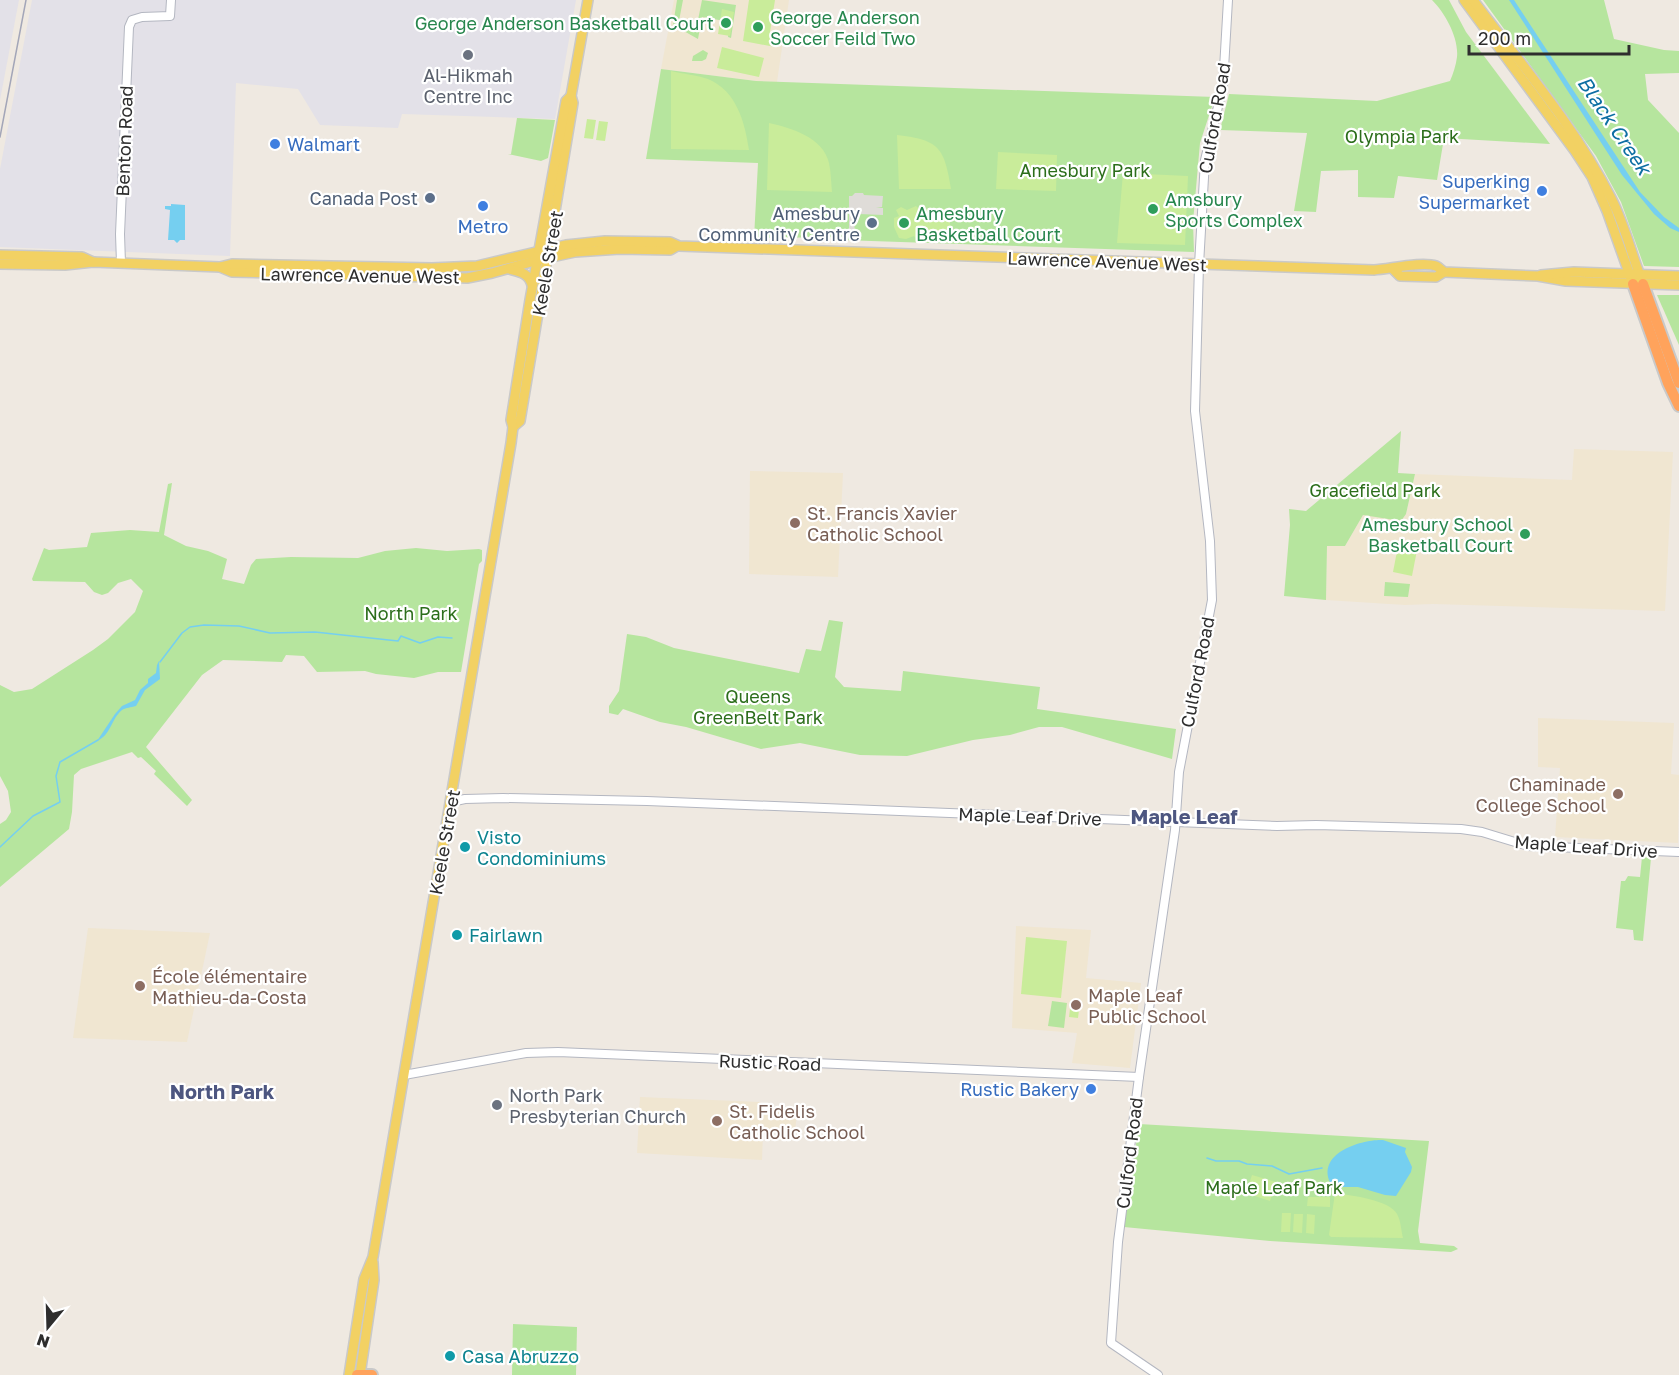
<svg xmlns="http://www.w3.org/2000/svg" width="1679" height="1375" viewBox="0 0 1679 1375" font-family="'Golos Text',sans-serif">
<rect width="100%" height="100%" fill="#efe9e1"/>
<!-- industrial -->
<g fill="#e3e1e8">
<path d="M 0,0 L 19,0 L 0,100 Z"/>
<path d="M 32,0 L 576,0 L 555,119 L 402,114 L 398,128 L 320,125 L 298,89 L 236,83 L 230,256 L 0,247 L 0,169 Z"/>
</g>
<!-- education -->
<g fill="#f0e6d1">
<path d="M 674,0 L 789,0 L 777,82 L 756,81 L 661,69 Z"/>
<path d="M 1574,449 L 1673,452 L 1665,611 L 1433,604 L 1405,605 L 1326,600 L 1327,546 L 1345,546 L 1363,515 L 1406,514 L 1415,474 L 1572,480 Z"/>
<path d="M 750,471 L 843,473 L 838,577 L 749,574 Z"/>
<path d="M 1538,718 L 1674,723 L 1671,774 L 1679,775 L 1678,843 L 1555,837 L 1560,768 L 1538,767 Z"/>
<path d="M 1016,926 L 1091,930 L 1086,978 L 1141,983 L 1130,1068 L 1072,1063 L 1077,1033 L 1012,1028 Z"/>
<path d="M 88,928 L 210,933 L 187,1042 L 73,1038 Z"/>
<path d="M 640,1097 L 760,1102 L 767,1109 L 797,1111 L 795,1134 L 763,1132 L 762,1160 L 637,1153 Z"/>
</g>
<!-- green -->
<g fill="#b6e59e">
<path d="M 677,0 L 683,0 L 678,26 L 696,30 L 702,0 L 736,5 L 731,38 L 728,37 L 730,22 L 702,17 L 698,39 L 673,25 Z"/>
<path d="M 1432,0 L 1449,0 L 1466,32 L 1550,144 L 1444,138 L 1437,180 L 1398,176 L 1394,198 L 1358,197 L 1358,170 L 1321,171 L 1316,212 L 1294,211 L 1307,133 L 1220,130 L 1229,94 L 1377,101 L 1450,81 C 1453,74 1456,65 1457,57 C 1459,38 1445,13 1432,0 Z"/>
<path d="M 1483,0 L 1604,0 L 1614,39 L 1664,50 L 1679,51 L 1679,73 L 1645,74 L 1648,100 L 1679,133 L 1679,267 L 1644,266 L 1621,202 L 1596,156 Z"/>
<path d="M 703,50 L 708,53 L 706,59 L 702,61 L 692,61 L 693,56 Z"/>
<path d="M 661,69 L 756,81 L 1215,97 L 1200,143 L 1193,222 L 1194,252 L 842,240 L 842,237 L 754,238 L 758,163 L 646,159 Z"/>
<path d="M 517,118 L 555,120 L 548,158 L 541,161 L 508,154 L 511,154 Z"/>
<path d="M 1657,295 L 1679,295 L 1679,345 Z"/>
<path d="M 1401,431 L 1398,473 L 1415,474 L 1406,514 L 1401,521 L 1363,515 L 1345,546 L 1327,546 L 1326,600 L 1284,596 L 1290,525 L 1289,509 L 1306,511 Z"/>
<path d="M 172,483 L 164,535 L 186,546 L 208,551 L 227,559 L 222,579 L 244,584 L 251,565 L 256,559 L 291,557 L 358,558 L 385,551 L 416,548 L 447,551 L 479,549 L 482,550 L 482,561 L 479,564 L 461,672 L 438,672 L 414,678 L 376,674 L 365,671 L 317,672 L 304,656 L 286,655 L 282,662 L 223,660 L 202,675 L 146,747 L 192,800 L 187,806 L 154,774 L 156,771 L 141,757 L 138,758 L 132,752 L 81,769 L 74,775 L 72,812 L 69,829 L 0,887 L 0,824 L 6,820 L 11,812 L 8,791 L 0,776 L 0,685 L 14,692 L 32,689 L 93,650 L 108,639 L 135,612 L 143,591 L 131,579 L 118,583 L 108,593 L 102,595 L 94,592 L 85,582 L 33,581 L 32,579 L 44,548 L 49,550 L 87,547 L 91,533 L 130,530 L 159,532 L 168,484 Z"/>
<path d="M 1385,582 L 1410,584 L 1408,597 L 1384,596 Z"/>
<path d="M 829,620 L 843,622 L 835,677 L 844,687 L 901,691 L 903,671 L 1040,687 L 1037,709 L 1176,729 L 1172,759 L 1062,727 L 1039,727 L 1010,735 L 973,740 L 907,756 L 860,755 L 800,743 L 761,749 L 686,727 L 660,722 L 623,709 L 618,715 L 609,713 L 609,706 L 619,691 L 627,634 L 646,637 L 674,648 L 799,673 L 806,649 L 821,651 Z"/>
<path d="M 1642,857 L 1651,858 L 1643,941 L 1634,940 L 1633,930 L 1616,928 L 1621,881 L 1625,881 L 1628,876 L 1640,877 Z"/>
<path d="M 1052,1001 L 1067,1003 L 1064,1028 L 1048,1026 Z"/>
<path d="M 1139,1124 L 1429,1141 L 1418,1231 L 1420,1243 L 1454,1246 L 1458,1249 L 1451,1252 L 1270,1241 L 1124,1227 Z"/>
<path d="M 513,1324 L 577,1327 L 576,1375 L 512,1375 Z"/>
</g>
<!-- pitch -->
<g fill="#c9ec9a">
<path d="M 749,0 L 775,0 L 770,32 L 775,32 L 777,37 L 775,47 L 743,41 Z"/>
<path d="M 722,9 L 734,12 L 730,36 L 718,34 Z"/>
<path d="M 722,47 L 764,58 L 759,77 L 717,68 Z"/>
<path d="M 671,71 C 683,74 697,75 708,79 C 737,91 745,123 749,150 L 671,149 Z"/>
<path d="M 587,119 L 596,120 L 593,139 L 584,138 Z"/>
<path d="M 599,121 L 608,122 L 605,141 L 596,140 Z"/>
<path d="M 769,123 C 791,128 823,137 829,163 C 831,172 831,182 832,192 L 767,190 Z"/>
<path d="M 897,135 C 940,140 944,148 951,189 L 899,189 Z"/>
<path d="M 998,152 L 1057,155 L 1056,191 L 996,189 Z"/>
<path d="M 1123,173 L 1188,176 L 1185,245 L 1117,243 Z"/>
<path d="M 916,206 L 918,208 L 919,212 L 916,216 L 925,217 L 926,209 L 950,209 L 950,239 L 926,239 L 926,237 L 916,239 L 914,236 L 906,239 L 899,238 L 894,227 L 894,218 L 899,216 L 896,210 L 901,207 L 907,210 Z"/>
<path d="M 1399,541 L 1418,545 L 1412,576 L 1393,572 Z"/>
<path d="M 1026,937 L 1067,941 L 1061,998 L 1021,994 Z"/>
<path d="M 1071,1001 L 1080,1002 L 1078,1018 L 1069,1017 Z"/>
<path d="M 1252,1175 L 1276,1182 L 1270,1201 L 1246,1193 Z"/>
<path d="M 1335,1193 C 1349,1195 1390,1200 1397,1214 C 1401,1221 1401,1230 1403,1238 L 1331,1237 L 1329,1235 Z"/>
<path d="M 1308,1197 L 1330,1197 L 1330,1207 L 1307,1206 Z"/>
<path d="M 1282,1213 L 1291,1213 L 1290,1232 L 1281,1232 Z"/>
<path d="M 1294,1214 L 1303,1214 L 1302,1233 L 1293,1232 Z"/>
<path d="M 1307,1214 L 1315,1215 L 1314,1234 L 1306,1233 Z"/>
</g>
<!-- plaza -->
<path fill="#dfdcd8" d="M 855,193 L 863,193 L 864,195 L 883,196 L 882,207 L 876,208 L 883,208 L 883,215 L 859,214 L 855,216 L 854,240 L 849,240 L 849,196 L 852,196 Z"/>
<!-- water -->
<g fill="#75cff0">
<path d="M 1509,0 L 1514,0 L 1640,192 L 1664,217 L 1679,228 L 1679,232 L 1670,228 L 1654,214 L 1622,175 Z"/>
<path d="M 171,204 L 185,205 L 185,240 L 180,240 L 177,243 L 174,240 L 168,240 L 170,210 L 165,209 L 165,206 L 171,206 Z"/>
<path d="M 159,661 L 160,679 L 145,690 L 136,706 C 130,708 127,707 122,710 C 111,719 111,735 97,741 L 115,714 L 122,706 L 135,700 L 140,690 L 148,683 L 148,679 L 156,673 L 157,665 Z"/>
<path d="M 1383,1140 L 1406,1148 L 1405,1152 L 1412,1167 L 1411,1172 L 1396,1196 L 1385,1195 L 1358,1187 L 1339,1187 L 1330,1182 C 1317,1153 1362,1139 1383,1140 Z"/>
</g>
<g fill="none" stroke-linecap="round" stroke-linejoin="round">
<!-- stream -->
<g stroke="#75cff0" stroke-width="1.5">
<path d="M 160,662 L 182,633 L 190,627 L 204,625 L 239,626 L 270,633 L 315,632 L 398,641 L 401,636 L 420,643 L 438,637 L 452,638"/>
<path d="M 0,847 L 33,816 L 60,802 L 56,776 L 60,762 L 98,740"/>
<path d="M 1207,1158 L 1216,1161 L 1239,1161 L 1247,1164 L 1272,1166 L 1289,1174 L 1322,1168"/>
</g>
<!-- minor casing -->
<g stroke="#b4b7c1" stroke-width="10">
<g id="minor">
<path d="M 121,263 L 120,234 L 129,27 L 132,20 L 142,17 L 170,16 L 171,0"/>
<path d="M 451,802 L 465,799 L 503,798 L 647,801 L 1277,826 L 1316,825 L 1461,829 L 1482,832 L 1528,846 L 1679,852"/>
<path d="M 404,1075 L 526,1053 L 558,1052 L 1139,1077"/>
<path d="M 1158,1375 L 1111,1343 L 1118,1242 L 1139,1077 L 1175,830 L 1179,772 L 1212,600 L 1210,541 L 1195,411 L 1199,265 L 1205,160 L 1223,86 L 1228,0"/>
</g>
</g>
<!-- major casing -->
<g stroke="#c9c9c9" stroke-width="12">
<g id="major">
<path d="M 1464,0 L 1575,151 L 1592,177 L 1607,211 L 1633,284"/>
<path d="M 1473,0 C 1521,64 1575,127 1611,198 C 1625,225 1632,256 1643,284"/>
<path d="M 0,255 L 82,257 L 93,262"/>
<path d="M 0,264 L 65,265 L 93,262 L 220,267 L 232,272 L 467,278 L 492,273 L 538,260 L 575,252 L 620,249 L 670,250 L 677,246"/>
<path d="M 220,267 L 232,264 L 432,268 L 477,266 L 566,245 L 605,241 L 670,242 L 679,246 L 1374,270 C 1390,269 1422,261 1436,266 C 1439,267 1441,270 1444,272 L 1538,276 L 1566,281 L 1679,285"/>
<path d="M 509,269 C 520,272 529,273 532,285"/>
<path d="M 1393,269 L 1400,276 L 1436,277 L 1444,272"/>
<path d="M 1541,275 L 1574,272 L 1679,276"/>
<path d="M 513,427 L 520,421 L 573,103 L 571,96 L 588,0"/>
<path d="M 349,1375 L 364,1279 L 373,1257 L 511,443 L 513,427 L 511,420 L 530,300 L 566,101 L 571,96"/>
<path d="M 360,1375 L 374,1280 L 373,1262"/>
</g>
</g>
<!-- highway casing -->
<g stroke="#c9c9c9" stroke-width="14">
<g id="highway">
<path d="M 1633,284 L 1668,383 L 1679,406"/>
<path d="M 1643,284 L 1679,383"/>
<path d="M 357,1375 L 372,1375"/>
</g>
</g>
<!-- minor -->
<use href="#minor" stroke="#fff" stroke-width="8"/>
<!-- major -->
<use href="#major" stroke="#f2d163" stroke-width="9"/>
<!-- highway -->
<use href="#highway" stroke="#ffa35c" stroke-width="10"/>
<!-- rail -->
<path stroke="#a3a6b8" stroke-width="1.5" d="M 0,137 L 26,0"/>
</g>
<!-- markers -->
<g fill="#2e9e5b" stroke="#fff" stroke-width="2">
<circle cx="726" cy="23" r="6"/>
<circle cx="758" cy="27" r="6"/>
<circle cx="1153" cy="209" r="6"/>
<circle cx="904" cy="223" r="6"/>
<circle cx="1525" cy="534" r="6"/>
</g>
<g fill="#6b7280" stroke="#fff" stroke-width="2">
<circle cx="468" cy="55" r="6"/>
<circle cx="497" cy="1105" r="6"/>
</g>
<g fill="#3f7fe0" stroke="#fff" stroke-width="2">
<circle cx="275" cy="144" r="6"/>
<circle cx="1542" cy="191" r="6"/>
<circle cx="483" cy="206" r="6"/>
<circle cx="1091" cy="1089" r="6"/>
</g>
<g fill="#5c6f8a" stroke="#fff" stroke-width="2">
<circle cx="430" cy="198" r="6"/>
<circle cx="872" cy="223" r="6"/>
</g>
<g fill="#8d6e63" stroke="#fff" stroke-width="2">
<circle cx="795" cy="523" r="6"/>
<circle cx="1618" cy="794" r="6"/>
<circle cx="140" cy="986" r="6"/>
<circle cx="1076" cy="1005" r="6"/>
<circle cx="717" cy="1121" r="6"/>
</g>
<g fill="#0f9aa8" stroke="#fff" stroke-width="2">
<circle cx="465" cy="847" r="6"/>
<circle cx="457" cy="935" r="6"/>
<circle cx="450" cy="1356" r="6"/>
</g>
<g text-anchor="middle" dominant-baseline="central" stroke-width="4.5" stroke-linejoin="round" paint-order="stroke">
<!-- leisure labels -->
<g font-size="18" fill="#27864d" stroke="#fff" text-anchor="start">
<text x="770" y="17">George Anderson<tspan x="770" dy="21">Soccer Feild Two</tspan></text>
<text x="714" y="23" text-anchor="end">George Anderson Basketball Court</text>
<text x="1165" y="199">Amsbury<tspan x="1165" dy="21">Sports Complex</tspan></text>
<text x="916" y="213">Amesbury<tspan x="916" dy="21">Basketball Court</tspan></text>
<text x="1513" y="524" text-anchor="end">Amesbury School<tspan x="1513" dy="21">Basketball Court</tspan></text>
</g>
<!-- worship labels -->
<g font-size="18" fill="#5b616d" stroke="#fff">
<text x="468" y="75">Al-Hikmah<tspan x="468" dy="21">Centre Inc</tspan></text>
<text x="509" y="1095" text-anchor="start">North Park<tspan x="509" dy="21">Presbyterian Church</tspan></text>
</g>
<!-- street labels -->
<g font-size="18" fill="#2e2e2e" stroke="#fff">
<text transform="translate(1214 118) rotate(-80)">Culford Road</text>
<text transform="translate(124 141) rotate(-88)">Benton Road</text>
<text transform="translate(1107 261) rotate(2)">Lawrence Avenue West</text>
<text transform="translate(547 263) rotate(-80)">Keele Street</text>
<text transform="translate(360 275) rotate(1)">Lawrence Avenue West</text>
<text transform="translate(1197 672) rotate(-79)">Culford Road</text>
<text transform="translate(1030 816) rotate(2)">Maple Leaf Drive</text>
<text transform="translate(444 842) rotate(-80)">Keele Street</text>
<text transform="translate(1586 846) rotate(4)">Maple Leaf Drive</text>
<text transform="translate(770 1062) rotate(2)">Rustic Road</text>
<text transform="translate(1129 1153) rotate(-83)">Culford Road</text>
</g>
<!-- park labels -->
<g font-size="18" fill="#2c6e1b" stroke="#fff">
<text x="1402" y="136">Olympia Park</text>
<text x="1085" y="170">Amesbury Park</text>
<text x="1375" y="490">Gracefield Park</text>
<text x="411" y="613">North Park</text>
<text x="758" y="696">Queens<tspan x="758" dy="21">GreenBelt Park</tspan></text>
<text x="1274" y="1187">Maple Leaf Park</text>
</g>
<!-- shop labels -->
<g font-size="18" fill="#366cbe" stroke="#fff" text-anchor="end">
<text x="287" y="144" text-anchor="start">Walmart</text>
<text x="1530" y="181">Superking<tspan x="1530" dy="21">Supermarket</tspan></text>
<text x="483" y="226" text-anchor="middle">Metro</text>
<text x="1079" y="1089">Rustic Bakery</text>
</g>
<!-- service labels -->
<g font-size="18" fill="#4e5e75" stroke="#fff" text-anchor="end">
<text x="418" y="198">Canada Post</text>
<text x="860" y="213">Amesbury<tspan x="860" dy="21">Community Centre</tspan></text>
</g>
<!-- education labels -->
<g font-size="18" fill="#785e54" stroke="#fff" text-anchor="start">
<text x="807" y="513">St. Francis Xavier<tspan x="807" dy="21">Catholic School</tspan></text>
<text x="1606" y="784" text-anchor="end">Chaminade<tspan x="1606" dy="21">College School</tspan></text>
<text x="152" y="976">École élémentaire<tspan x="152" dy="21">Mathieu-da-Costa</tspan></text>
<text x="1088" y="995">Maple Leaf<tspan x="1088" dy="21">Public School</tspan></text>
<text x="729" y="1111">St. Fidelis<tspan x="729" dy="21">Catholic School</tspan></text>
</g>
<!-- culture labels -->
<g font-size="18" fill="#0d838f" stroke="#fff" text-anchor="start">
<text x="477" y="837">Visto<tspan x="477" dy="21">Condominiums</tspan></text>
<text x="469" y="935">Fairlawn</text>
<text x="462" y="1356">Casa Abruzzo</text>
</g>
<!-- water labels -->
<g font-size="20" font-style="italic" fill="#0d6fa3" stroke="#fff">
<text transform="translate(1615 125) rotate(56)">Black Creek</text>
</g>
<!-- neighbourhood labels -->
<g font-size="20" font-weight="bold" fill="#4d5680" stroke="#fff">
<text x="1184" y="816">Maple Leaf</text>
<text x="222" y="1091">North Park</text>
</g>
</g>
<!-- north arrow -->
<g transform="translate(48 1327) rotate(199)" stroke="#ffffff" stroke-width="4.5" paint-order="stroke">
<path d="M0-4.5L10 22L0 15L-10 22Z" fill="#2e2e2e"/>
<text y="-9" font-size="16" font-weight="bold" text-anchor="middle" fill="#2e2e2e">N</text>
</g>
<!-- scale -->
<path d="M1469 45v9h160v-9" fill="none" stroke="#2e2e2e" stroke-width="3"/>
<text x="1478" y="45" font-size="18" fill="#2e2e2e" stroke="#ffffff" stroke-width="4.5" paint-order="stroke">200 m</text>
</svg>
